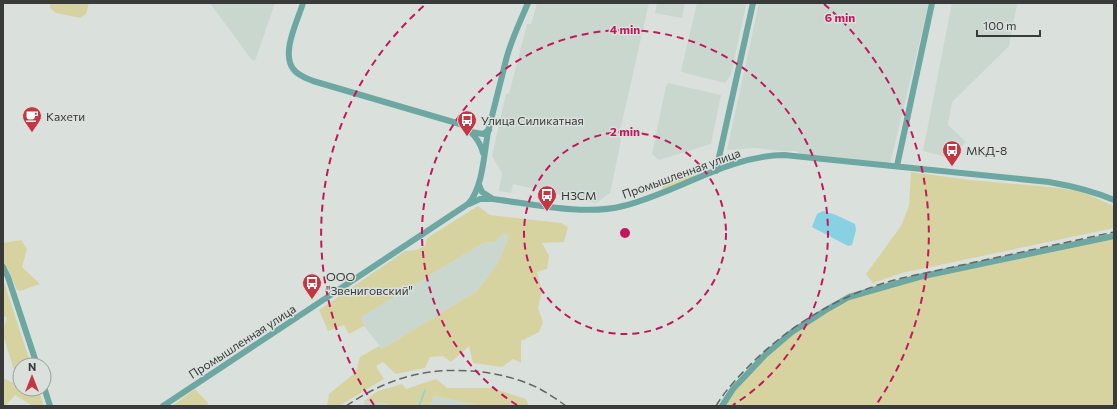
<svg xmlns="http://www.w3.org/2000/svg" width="1117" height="409" viewBox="0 0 1117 409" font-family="Commissioner,sans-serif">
<rect width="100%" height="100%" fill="#dae0dc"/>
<!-- built -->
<g fill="#cad7cf">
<path d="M 210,3 L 275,3 L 255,61 L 251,59 Z"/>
<path d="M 537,3 L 649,3 L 620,131 L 621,141 L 610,193 L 596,203 L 513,184 L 511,193 L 499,191 L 502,173 L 492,156 L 506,94 L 509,94 L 527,24 L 531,24 Z"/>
<path d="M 657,3 L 685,3 L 682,18 L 655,13 Z"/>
<path d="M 697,3 L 739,3 L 746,5 L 731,75 L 725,83 L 685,73 L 681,71 Z"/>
<path d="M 759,3 L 929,3 L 890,164 L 801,154 L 796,151 L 780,151 L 755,148 L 727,150 Z"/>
<path d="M 952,3 L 1017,4 L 1009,46 L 952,102 L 948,125 L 966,142 L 950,158 L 923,151 Z"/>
<path d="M 668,83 L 721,95 L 711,144 L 659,160 L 652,154 L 666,86 Z"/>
<path d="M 503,233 L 509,236 L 498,263 L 477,291 L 382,349 L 364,326 L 360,317 L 483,243 L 495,242 Z"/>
<path d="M 434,396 L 480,406 L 430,406 Z"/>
<path d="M 364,401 L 389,404 L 389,406 L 356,406 L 364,405 Z"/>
</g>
<!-- green -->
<g fill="#d7d3a1">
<path d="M 50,3 L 89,3 L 86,14 L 80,18 L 56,13 L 50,8 Z"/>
<path d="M 911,172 L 970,180 L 1060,188 L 1085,193 L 1114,206 L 1114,228 L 902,273 L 873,283 L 866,274 L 901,226 L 909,206 Z"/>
<path d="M 694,174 L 695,177 L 664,189 L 662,189 L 662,186 Z"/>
<path d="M 478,206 L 490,215 L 561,223 L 568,227 L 564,242 L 542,243 L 549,256 L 547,269 L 537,272 L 542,291 L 538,308 L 543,322 L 539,332 L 521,341 L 521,363 L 513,359 L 502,367 L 473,363 L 469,346 L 451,362 L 443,356 L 430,357 L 425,368 L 396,374 L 383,362 L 376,366 L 384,379 L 339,406 L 327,406 L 329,394 L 356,372 L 360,357 L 379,346 L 382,349 L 477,291 L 498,263 L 509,236 L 503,233 L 495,242 L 483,243 L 361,317 L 364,326 L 349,334 L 344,325 L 328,331 L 319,310 L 405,251 L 416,250 L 425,246 L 427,238 Z"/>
<path d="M 1114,236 L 1114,406 L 722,406 L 733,389 L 792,332 L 849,297 L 919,277 Z"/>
<path d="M 21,240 L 27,249 L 22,267 L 40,284 L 20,291 L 17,290 L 8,269 L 3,264 L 3,243 Z"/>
<path d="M 3,279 L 31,365 L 20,365 L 20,389 L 38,389 L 44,406 L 33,406 L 15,395 L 5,406 L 3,406 L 3,378 L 19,386 L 3,335 L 3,329 L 7,318 L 3,315 Z"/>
<path d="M 436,379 L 447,388 L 492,388 L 526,399 L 529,406 L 480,406 L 434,396 L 430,406 L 389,406 L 389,404 L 364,401 L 378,391 L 402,384 L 406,389 Z"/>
<path d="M 195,389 L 208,403 L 207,406 L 172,406 Z"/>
</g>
<!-- water -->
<path fill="#88d1e3" d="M 823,211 L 836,215 L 855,224 L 856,230 L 852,245 L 848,246 L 812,227 L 817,214 Z"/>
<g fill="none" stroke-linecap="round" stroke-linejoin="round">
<!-- stream -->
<path stroke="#88d1e3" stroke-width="1.5" d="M 419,406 L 425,390"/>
<!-- minor -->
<g stroke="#6ca7a1" stroke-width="6">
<path d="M 303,3 C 298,20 280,54 294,70 C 299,76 306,78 313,81 L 460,124 C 471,130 480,141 483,153"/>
<path d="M 471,132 L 483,134 L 489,130"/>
<path d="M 897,166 L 932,3"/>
<path d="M 716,171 L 753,3"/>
<path d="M 479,185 L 482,192 L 493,199 C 532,204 585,216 623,206 C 677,193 726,156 784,155 L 1049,182 C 1072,186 1093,191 1114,200"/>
<path d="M 469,204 L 480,199 L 491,199"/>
<path d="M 3,267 L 8,277 L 37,365"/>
<path d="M 44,387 L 50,406"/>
<path d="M 163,406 L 468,204 C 483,188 484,153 488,132 C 494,108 500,84 506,60 C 511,40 520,22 528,3"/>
<path d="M 722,406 L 733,389 L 765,355 L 792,332 L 826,310 L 849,297 L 919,277 L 1114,236"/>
</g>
<!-- rail -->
<g stroke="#646765" stroke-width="1.5" stroke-dasharray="8 4" stroke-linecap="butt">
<path d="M 346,406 C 361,396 377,387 394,381 C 438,364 499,368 540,389 C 549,394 558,400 566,406"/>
<path d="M 716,406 C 726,389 741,374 755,360 C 797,320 846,292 902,278 L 1114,232"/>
</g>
</g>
<!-- distance rings -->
<g fill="none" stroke="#c2185b" stroke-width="2" stroke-dasharray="7 5">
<circle cx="625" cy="233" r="101"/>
<path d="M517 405A203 203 0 1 1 733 405"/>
<path d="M374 405A304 304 0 0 1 426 4M824 4A304 304 0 0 1 876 405"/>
</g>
<!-- icons -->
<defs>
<g id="cafe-pin" transform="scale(1)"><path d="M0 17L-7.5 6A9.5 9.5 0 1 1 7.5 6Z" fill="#c63642" stroke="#dae0dc"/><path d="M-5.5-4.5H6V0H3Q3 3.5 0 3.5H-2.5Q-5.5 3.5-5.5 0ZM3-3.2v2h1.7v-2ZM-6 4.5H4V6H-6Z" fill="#fff"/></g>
<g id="bus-pin" transform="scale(1)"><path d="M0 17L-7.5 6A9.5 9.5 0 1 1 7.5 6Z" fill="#c63642" stroke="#dae0dc"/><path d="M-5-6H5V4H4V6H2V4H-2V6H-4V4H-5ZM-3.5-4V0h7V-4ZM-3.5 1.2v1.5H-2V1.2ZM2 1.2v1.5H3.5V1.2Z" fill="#fff"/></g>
</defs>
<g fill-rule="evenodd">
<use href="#cafe-pin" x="32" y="116"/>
<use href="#bus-pin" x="467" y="120"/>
<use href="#bus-pin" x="952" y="150"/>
<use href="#bus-pin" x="547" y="195"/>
<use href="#bus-pin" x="312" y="283"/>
</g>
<g text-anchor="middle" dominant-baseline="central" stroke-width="3" stroke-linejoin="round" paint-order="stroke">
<!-- poi labels -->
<g font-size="12" fill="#393b3a" stroke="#dae0dc" text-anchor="start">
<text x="46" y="116">Кахети</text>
<text x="481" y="120">Улица Силикатная</text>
<text x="966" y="150">МКД-8</text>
<text x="561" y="195">НЗСМ</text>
<text x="326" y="276">ООО<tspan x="326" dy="14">"Звениговский"</tspan></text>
</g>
<!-- street labels -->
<g font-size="12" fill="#393b3a" stroke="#dae0dc">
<text transform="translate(681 173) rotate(-20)">Промышленная улица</text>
<text transform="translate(242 341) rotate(-33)">Промышленная улица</text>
</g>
</g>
<circle cx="625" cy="233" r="6" fill="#c2185b" stroke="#dae0dc" stroke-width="2"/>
<g font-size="12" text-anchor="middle" font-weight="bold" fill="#c2185b" stroke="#dae0dc" stroke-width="3" stroke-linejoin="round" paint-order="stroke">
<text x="840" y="22">6 min</text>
<text x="625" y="34">4 min</text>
<text x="625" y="136">2 min</text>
</g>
<!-- border -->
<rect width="1117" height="409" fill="none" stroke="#393b3a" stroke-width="8"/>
<!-- north arrow -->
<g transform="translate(32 377)"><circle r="19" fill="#dae0dc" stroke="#9a9e9b"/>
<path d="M0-3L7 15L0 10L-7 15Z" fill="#c63642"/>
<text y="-6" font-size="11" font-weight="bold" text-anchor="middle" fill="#393b3a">N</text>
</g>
<!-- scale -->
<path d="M977 30v6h63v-6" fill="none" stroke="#393b3a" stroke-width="2"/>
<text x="983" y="30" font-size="12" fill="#393b3a" stroke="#dae0dc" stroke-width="3" paint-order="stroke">100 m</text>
</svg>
